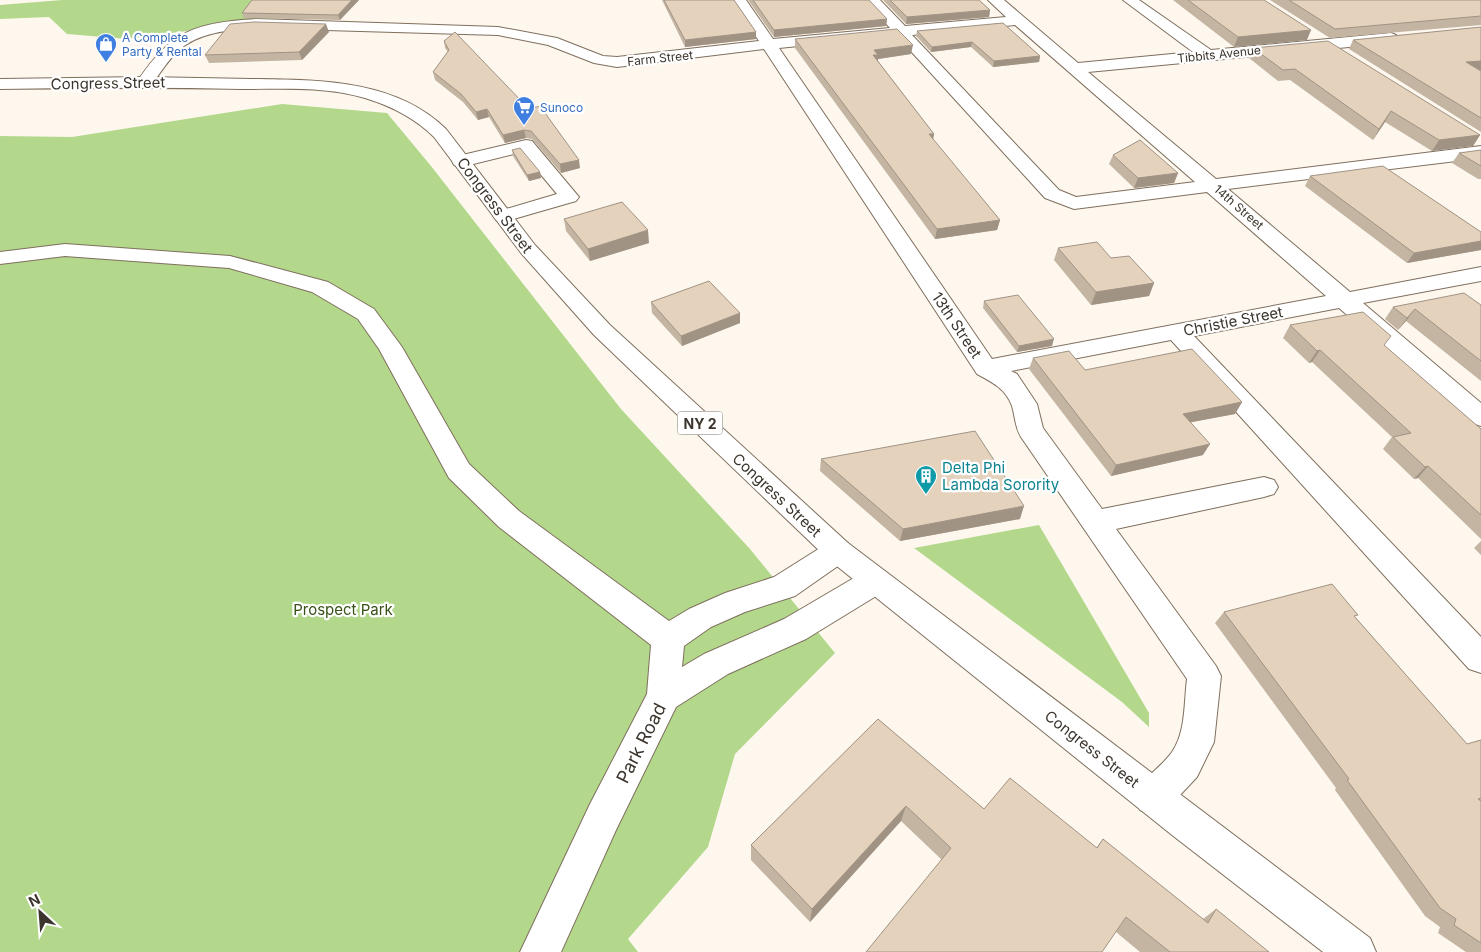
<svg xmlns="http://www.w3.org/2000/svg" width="1481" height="952" viewBox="0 0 1481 952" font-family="Inter,sans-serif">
<rect width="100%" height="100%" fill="#fef7ee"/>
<!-- green -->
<g fill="#b3d88c">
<path d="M 62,0 L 255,0 L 283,18 L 127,39 L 67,34 L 49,17 L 0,19 L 0,5 Z"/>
<path d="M 282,104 L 387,113 L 431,166 L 621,409 L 750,549 L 835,653 L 735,754 L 708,847 L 628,939 L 638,952 L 0,952 L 0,136 L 72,137 Z"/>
<path d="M 1039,525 L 1149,713 L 1149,727 L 1122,702 L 914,548 Z"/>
</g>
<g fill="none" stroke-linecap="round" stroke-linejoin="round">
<!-- minor casing -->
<g stroke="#7f6f5d" stroke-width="2">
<g id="minor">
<path d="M 732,0 L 746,0 L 773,39 L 890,28 L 865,0 L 880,0 L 905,26 L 1006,17 L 988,0 L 1004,0 L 1078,63 L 1193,52 L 1123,0 L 1139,0 L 1211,50 L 1391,33 L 1396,35 L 1399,38 L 1396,41 L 1391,43 L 1088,72 L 1216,179 L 1481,146 L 1481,158 L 1228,189 L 1350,292 L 1481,267 L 1481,281 L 1363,303 L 1481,403 L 1481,426 L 1472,423 L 1339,308 L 1194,336 L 1481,637 L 1481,673 L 1469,669 L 1171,340 L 1011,371 L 1017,374 L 1037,404 L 1043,428 L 1102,509 L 1264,477 L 1274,480 L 1278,487 L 1274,494 L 1264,497 L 1116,529 L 1216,666 L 1221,676 L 1214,742 L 1197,777 L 1166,810 L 1153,815 L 1140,810 L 1135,797 C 1143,776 1160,769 1172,752 C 1186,732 1184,702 1187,679 L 1021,437 C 1015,427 1015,416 1012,406 C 1006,389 992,382 977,374 L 764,49 L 617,67 L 594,63 L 548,45 L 498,35 L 257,28 C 230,30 198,32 178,51 C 167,61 160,74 151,85 L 139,85 L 137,82 C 172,30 195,23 257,19 L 498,27 L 557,38 L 603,56 L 617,57 L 759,41 ZM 1015,25 L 1195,182 L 1076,197 L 1059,190 L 912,35 ZM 897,36 L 1045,198 L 1074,209 L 1207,192 L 1326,296 L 992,359 L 779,48 Z"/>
<path d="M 526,140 L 532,141 L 579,197 L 576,201 L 510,220 L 503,222 L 496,220 L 493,216 L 496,212 L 557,194 L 522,152 L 461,167 L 454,165 L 452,161 L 454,157 Z"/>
<path d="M 65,244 L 230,256 L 328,282 L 374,309 L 402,347 L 469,464 L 519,511 L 669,621 L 689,609 L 725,593 L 774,577 L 828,543 L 838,539 L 848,543 L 853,551 L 848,559 L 795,596 L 745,612 L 711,627 L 684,646 L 682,667 L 704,654 L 784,619 L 864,572 L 875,568 L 886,572 L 890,581 L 886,590 L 806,639 L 728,674 L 676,707 L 616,830 L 561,952 L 520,952 L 590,804 L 647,694 L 651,645 L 499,527 L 449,478 L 379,349 L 358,319 L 312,292 L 229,268 L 65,256 L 0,264 L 0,252 Z"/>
</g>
</g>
<!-- major casing -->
<g stroke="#7f6f5d" stroke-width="2">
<path id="major" d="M 145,77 C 181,78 216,78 252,79 C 319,80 395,79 446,129 L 535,245 L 610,325 L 848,543 L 1370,938 L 1376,952 L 1323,952 L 1172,835 L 828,559 L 594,335 L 521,253 L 434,137 C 415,118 391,106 365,98 C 325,86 281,89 240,89 C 160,87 80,88 0,89 L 0,79 Z"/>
</g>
<!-- minor -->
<use href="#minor" fill="#fff" fill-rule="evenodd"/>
<!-- major -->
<use href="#major" fill="#fff" fill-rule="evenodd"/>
</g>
<!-- wall -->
<g fill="#c4b5a3">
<path d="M 359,0 L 340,20 L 244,18 L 242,13 Z"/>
<path d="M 662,0 L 734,0 L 756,32 L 756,39 L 685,47 Z"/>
<path d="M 748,0 L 869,0 L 887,19 L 886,26 L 774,37 Z"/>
<path d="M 883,0 L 979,0 L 990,10 L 989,17 L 906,24 Z"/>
<path d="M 1173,0 L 1264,0 L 1307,40 L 1234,47 Z"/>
<path d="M 1270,0 L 1481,0 L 1481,25 L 1330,38 Z"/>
<path d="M 1003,23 L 1040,56 L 1039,62 L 993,67 L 971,47 L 931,52 L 916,36 L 917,31 Z"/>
<path d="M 1481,27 L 1481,70 L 1480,70 L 1481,71 L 1481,132 L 1349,49 L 1353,40 Z"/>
<path d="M 329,32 L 302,60 L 209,63 L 205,55 Z"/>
<path d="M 795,39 L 911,54 L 878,59 L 878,61 L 934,134 L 933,140 L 1000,220 L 997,230 L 935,239 L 795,48 Z"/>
<path d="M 444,41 L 580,168 L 561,173 L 532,139 L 526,138 L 505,143 L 489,117 L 478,120 L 463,102 L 435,80 L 433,72 L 448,52 L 445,48 Z"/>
<path d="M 1253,48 L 1480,135 L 1473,146 L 1432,151 L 1385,122 L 1373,140 L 1290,80 L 1278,81 L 1249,58 Z"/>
<path d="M 512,150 L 540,172 L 541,178 L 529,181 L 513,156 Z"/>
<path d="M 1481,150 L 1481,179 L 1478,179 L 1452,163 L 1459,153 Z"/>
<path d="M 1113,155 L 1178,173 L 1174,183 L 1134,188 L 1109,164 Z"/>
<path d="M 1310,176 L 1481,232 L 1481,250 L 1407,263 L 1305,186 Z"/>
<path d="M 564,219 L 649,243 L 590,261 L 566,231 Z"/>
<path d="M 1058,248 L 1154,283 L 1149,296 L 1091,305 L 1054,260 Z"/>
<path d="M 984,301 L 1052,346 L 1017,352 L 983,308 Z"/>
<path d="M 651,302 L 740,323 L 682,346 L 652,313 Z"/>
<path d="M 1481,305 L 1481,381 L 1406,321 L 1398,330 L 1385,319 L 1393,307 Z"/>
<path d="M 1290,325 L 1385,346 L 1481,429 L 1481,539 L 1418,478 L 1414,479 L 1383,449 L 1392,437 L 1312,362 L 1309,363 L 1283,338 Z"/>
<path d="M 1033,358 L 1085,370 L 1242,402 L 1235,414 L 1190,422 L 1203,455 L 1111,476 L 1029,369 Z"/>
<path d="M 821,459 L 1020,519 L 900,541 L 820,471 Z"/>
<path d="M 1481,541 L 1481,555 L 1474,548 Z"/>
<path d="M 1224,612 L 1356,618 L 1467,744 L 1481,740 L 1481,952 L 1466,952 L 1438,933 L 1440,927 L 1425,916 L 1335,790 L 1336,788 L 1215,623 Z"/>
<path d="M 878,719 L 984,809 L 1096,848 L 1103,839 L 1203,919 L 1216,909 L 1269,952 L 1140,952 L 1116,932 L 942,860 L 901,821 L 810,922 L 751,860 L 751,845 Z"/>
</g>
<!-- shaded-wall -->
<g fill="#a09384">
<path d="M 352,0 L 359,0 L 340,20 L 338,15 Z"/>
<path d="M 990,10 L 989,17 L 906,24 L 907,17 Z"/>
<path d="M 887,19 L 886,26 L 774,37 L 774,30 Z"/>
<path d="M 326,24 L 329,32 L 302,60 L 299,52 Z"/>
<path d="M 1311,30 L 1307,40 L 1234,47 L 1238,37 Z"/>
<path d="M 756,32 L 756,39 L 685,47 L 685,40 Z"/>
<path d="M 972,42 L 971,47 L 931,52 L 932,47 Z"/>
<path d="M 913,45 L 911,54 L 878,59 L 877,64 L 872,65 L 874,50 Z"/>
<path d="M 1040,56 L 1039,62 L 993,67 L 994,61 Z"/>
<path d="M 1481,61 L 1481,70 L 1460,72 L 1466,62 Z"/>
<path d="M 487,109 L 489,117 L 478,120 L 476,112 Z"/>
<path d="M 1391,111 L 1385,122 L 1373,140 L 1379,129 Z"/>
<path d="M 524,130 L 526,138 L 505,143 L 503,135 Z"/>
<path d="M 929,134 L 934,134 L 932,144 Z"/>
<path d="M 1480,135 L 1473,146 L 1432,151 L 1439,140 Z"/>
<path d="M 579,160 L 580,168 L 561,173 L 560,164 Z"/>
<path d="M 540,172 L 541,178 L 529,181 L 527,175 Z"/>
<path d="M 1178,173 L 1174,183 L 1134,188 L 1138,178 Z"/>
<path d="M 1000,220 L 997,230 L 935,239 L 937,229 Z"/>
<path d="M 648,230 L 649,243 L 590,261 L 588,249 Z"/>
<path d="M 1481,241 L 1481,250 L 1407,263 L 1414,253 Z"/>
<path d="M 1154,283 L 1149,296 L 1091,305 L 1096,292 Z"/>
<path d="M 1415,309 L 1406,321 L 1398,330 L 1407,318 Z"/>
<path d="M 740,313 L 740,323 L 682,346 L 681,336 Z"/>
<path d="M 1054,339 L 1052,346 L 1017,352 L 1019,346 Z"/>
<path d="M 1320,350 L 1312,362 L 1309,363 L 1317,351 Z"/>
<path d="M 1242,402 L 1235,414 L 1177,425 L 1183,414 Z"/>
<path d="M 1210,444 L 1203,455 L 1111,476 L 1116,465 Z"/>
<path d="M 1428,466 L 1418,478 L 1414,479 L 1425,467 Z"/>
<path d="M 1024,506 L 1020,519 L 900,541 L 903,529 Z"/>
<path d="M 906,806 L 901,821 L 810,922 L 812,909 Z"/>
</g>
<!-- building -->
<g fill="#e4d2bd" stroke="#a09384">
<path d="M 252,0 L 352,0 L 338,15 L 242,13 Z"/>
<path d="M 664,0 L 734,0 L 756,32 L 685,40 Z"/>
<path d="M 753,0 L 869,0 L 887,19 L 774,30 Z"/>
<path d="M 890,0 L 979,0 L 990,10 L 907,17 Z"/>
<path d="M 1188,0 L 1264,0 L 1311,30 L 1238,37 Z"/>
<path d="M 1289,0 L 1481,0 L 1481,16 L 1335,29 Z"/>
<path d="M 254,22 L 326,24 L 299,52 L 205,55 L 230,24 Z"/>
<path d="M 1003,23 L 1040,56 L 994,61 L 972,42 L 932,47 L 917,31 Z"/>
<path d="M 1481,27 L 1481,61 L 1466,62 L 1481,71 L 1481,118 L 1353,40 Z"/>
<path d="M 897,29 L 913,45 L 874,50 L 878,55 L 873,55 L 934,134 L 929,134 L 1000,220 L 937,229 L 795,39 Z"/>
<path d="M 455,32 L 529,109 L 540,106 L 579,160 L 560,164 L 531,131 L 524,130 L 503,135 L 487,109 L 476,112 L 461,94 L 433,72 L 449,50 L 444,41 Z"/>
<path d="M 1328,41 L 1480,135 L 1439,140 L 1391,111 L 1379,129 L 1295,69 L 1283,70 L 1253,48 Z"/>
<path d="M 1140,140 L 1178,173 L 1138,178 L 1113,155 Z"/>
<path d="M 520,148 L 540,172 L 527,175 L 512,150 Z"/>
<path d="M 1481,150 L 1481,166 L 1459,153 Z"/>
<path d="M 1383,166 L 1481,232 L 1481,241 L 1414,253 L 1310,176 Z"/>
<path d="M 622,202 L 648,230 L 588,249 L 564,219 Z"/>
<path d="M 1097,242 L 1111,258 L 1129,256 L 1154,283 L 1096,292 L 1058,248 Z"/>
<path d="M 709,281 L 740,313 L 681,336 L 651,302 Z"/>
<path d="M 1464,293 L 1481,305 L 1481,361 L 1415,309 L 1407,318 L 1393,307 Z"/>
<path d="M 1018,295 L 1054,339 L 1019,346 L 984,301 Z"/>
<path d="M 1363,312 L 1391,336 L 1384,345 L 1481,429 L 1481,515 L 1428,466 L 1425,467 L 1393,437 L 1411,433 L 1320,350 L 1317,351 L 1290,325 Z"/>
<path d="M 1192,349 L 1242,402 L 1183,414 L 1210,444 L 1116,465 L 1033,358 L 1069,351 L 1085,370 Z"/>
<path d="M 975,431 L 1024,506 L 903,529 L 821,459 Z"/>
<path d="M 1332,584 L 1358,615 L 1354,616 L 1467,744 L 1481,740 L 1481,798 L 1478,799 L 1481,801 L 1481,943 L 1454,925 L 1456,919 L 1440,908 L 1347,780 L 1349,779 L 1224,612 Z"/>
<path d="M 878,719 L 984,809 L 1010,778 L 1097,848 L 1103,839 L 1208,923 L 1216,909 L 1269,952 L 1170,952 L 1126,917 L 1102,952 L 866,952 L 951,848 L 906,806 L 812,909 L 751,845 Z"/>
</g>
<!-- icons -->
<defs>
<g id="shop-pin" transform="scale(1.125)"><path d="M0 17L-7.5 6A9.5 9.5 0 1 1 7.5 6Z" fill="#3f7fe0" stroke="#fff"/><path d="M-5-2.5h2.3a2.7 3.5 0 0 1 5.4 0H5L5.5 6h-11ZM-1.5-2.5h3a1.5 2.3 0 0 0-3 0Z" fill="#fff"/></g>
<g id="supermarket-pin" transform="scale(1.125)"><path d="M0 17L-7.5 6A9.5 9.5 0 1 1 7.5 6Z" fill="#3f7fe0" stroke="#fff"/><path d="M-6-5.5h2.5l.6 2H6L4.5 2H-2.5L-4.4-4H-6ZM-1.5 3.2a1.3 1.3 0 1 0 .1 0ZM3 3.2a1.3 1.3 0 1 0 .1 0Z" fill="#fff"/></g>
<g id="building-pin" transform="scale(1.125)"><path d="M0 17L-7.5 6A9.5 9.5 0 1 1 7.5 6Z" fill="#0f9aa8" stroke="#fff"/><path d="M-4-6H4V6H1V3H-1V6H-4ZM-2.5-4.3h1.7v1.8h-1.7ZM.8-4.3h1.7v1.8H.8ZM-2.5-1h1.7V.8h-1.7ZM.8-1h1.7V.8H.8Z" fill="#fff"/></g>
</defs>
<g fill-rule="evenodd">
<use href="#shop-pin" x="106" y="44"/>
<use href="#supermarket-pin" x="524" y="107"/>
<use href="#building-pin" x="926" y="476"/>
</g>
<g text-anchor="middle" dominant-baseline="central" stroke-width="4.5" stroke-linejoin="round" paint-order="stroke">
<!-- far-shop labels -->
<g font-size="12" fill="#366cbe" stroke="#fff" text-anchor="start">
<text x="122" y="37">A Complete<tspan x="122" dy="14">Party &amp; Rental</tspan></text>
<text x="540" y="107">Sunoco</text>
</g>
<!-- far-street labels -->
<g font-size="12" fill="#3c352d" stroke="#fff">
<text transform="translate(1219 54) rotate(-6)">Tibbits Avenue</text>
<text transform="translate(660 58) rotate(-6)">Farm Street</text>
<text transform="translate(1239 207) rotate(41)">14th Street</text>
</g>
<!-- shield labels -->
<rect fill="#fff" stroke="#76726c" stroke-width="1" x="677.5" y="411.5" width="45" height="23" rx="4"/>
<g font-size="14" font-weight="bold" fill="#3c352d">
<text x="700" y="423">NY 2</text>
</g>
<!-- street labels -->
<g font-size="15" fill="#3c352d" stroke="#fff">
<text transform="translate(108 83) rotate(-1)">Congress Street</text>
<text transform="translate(495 205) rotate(53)">Congress Street</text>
<text transform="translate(1233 321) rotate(-11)">Christie Street</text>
<text transform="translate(957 325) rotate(56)">13th Street</text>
<text transform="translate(777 495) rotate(43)">Congress Street</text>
<text transform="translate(1092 749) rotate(38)">Congress Street</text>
</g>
<!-- culture labels -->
<g font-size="15" fill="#0d838f" stroke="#fff" text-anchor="start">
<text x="942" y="467">Delta Phi<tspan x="942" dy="17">Lambda Sorority</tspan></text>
</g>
<!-- park labels -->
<g font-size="15" fill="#385117" stroke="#fff">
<text x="343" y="609">Prospect Park</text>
</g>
<!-- near-street labels -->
<g font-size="18" fill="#3c352d" stroke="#fff">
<text transform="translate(641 743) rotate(-63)">Park Road</text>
</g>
</g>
<!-- north arrow -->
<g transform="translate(40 912) rotate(334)" stroke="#ffffff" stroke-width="4" paint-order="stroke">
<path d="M0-4L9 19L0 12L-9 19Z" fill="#3c352d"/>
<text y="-8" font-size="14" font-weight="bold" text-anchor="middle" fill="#3c352d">N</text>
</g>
</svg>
